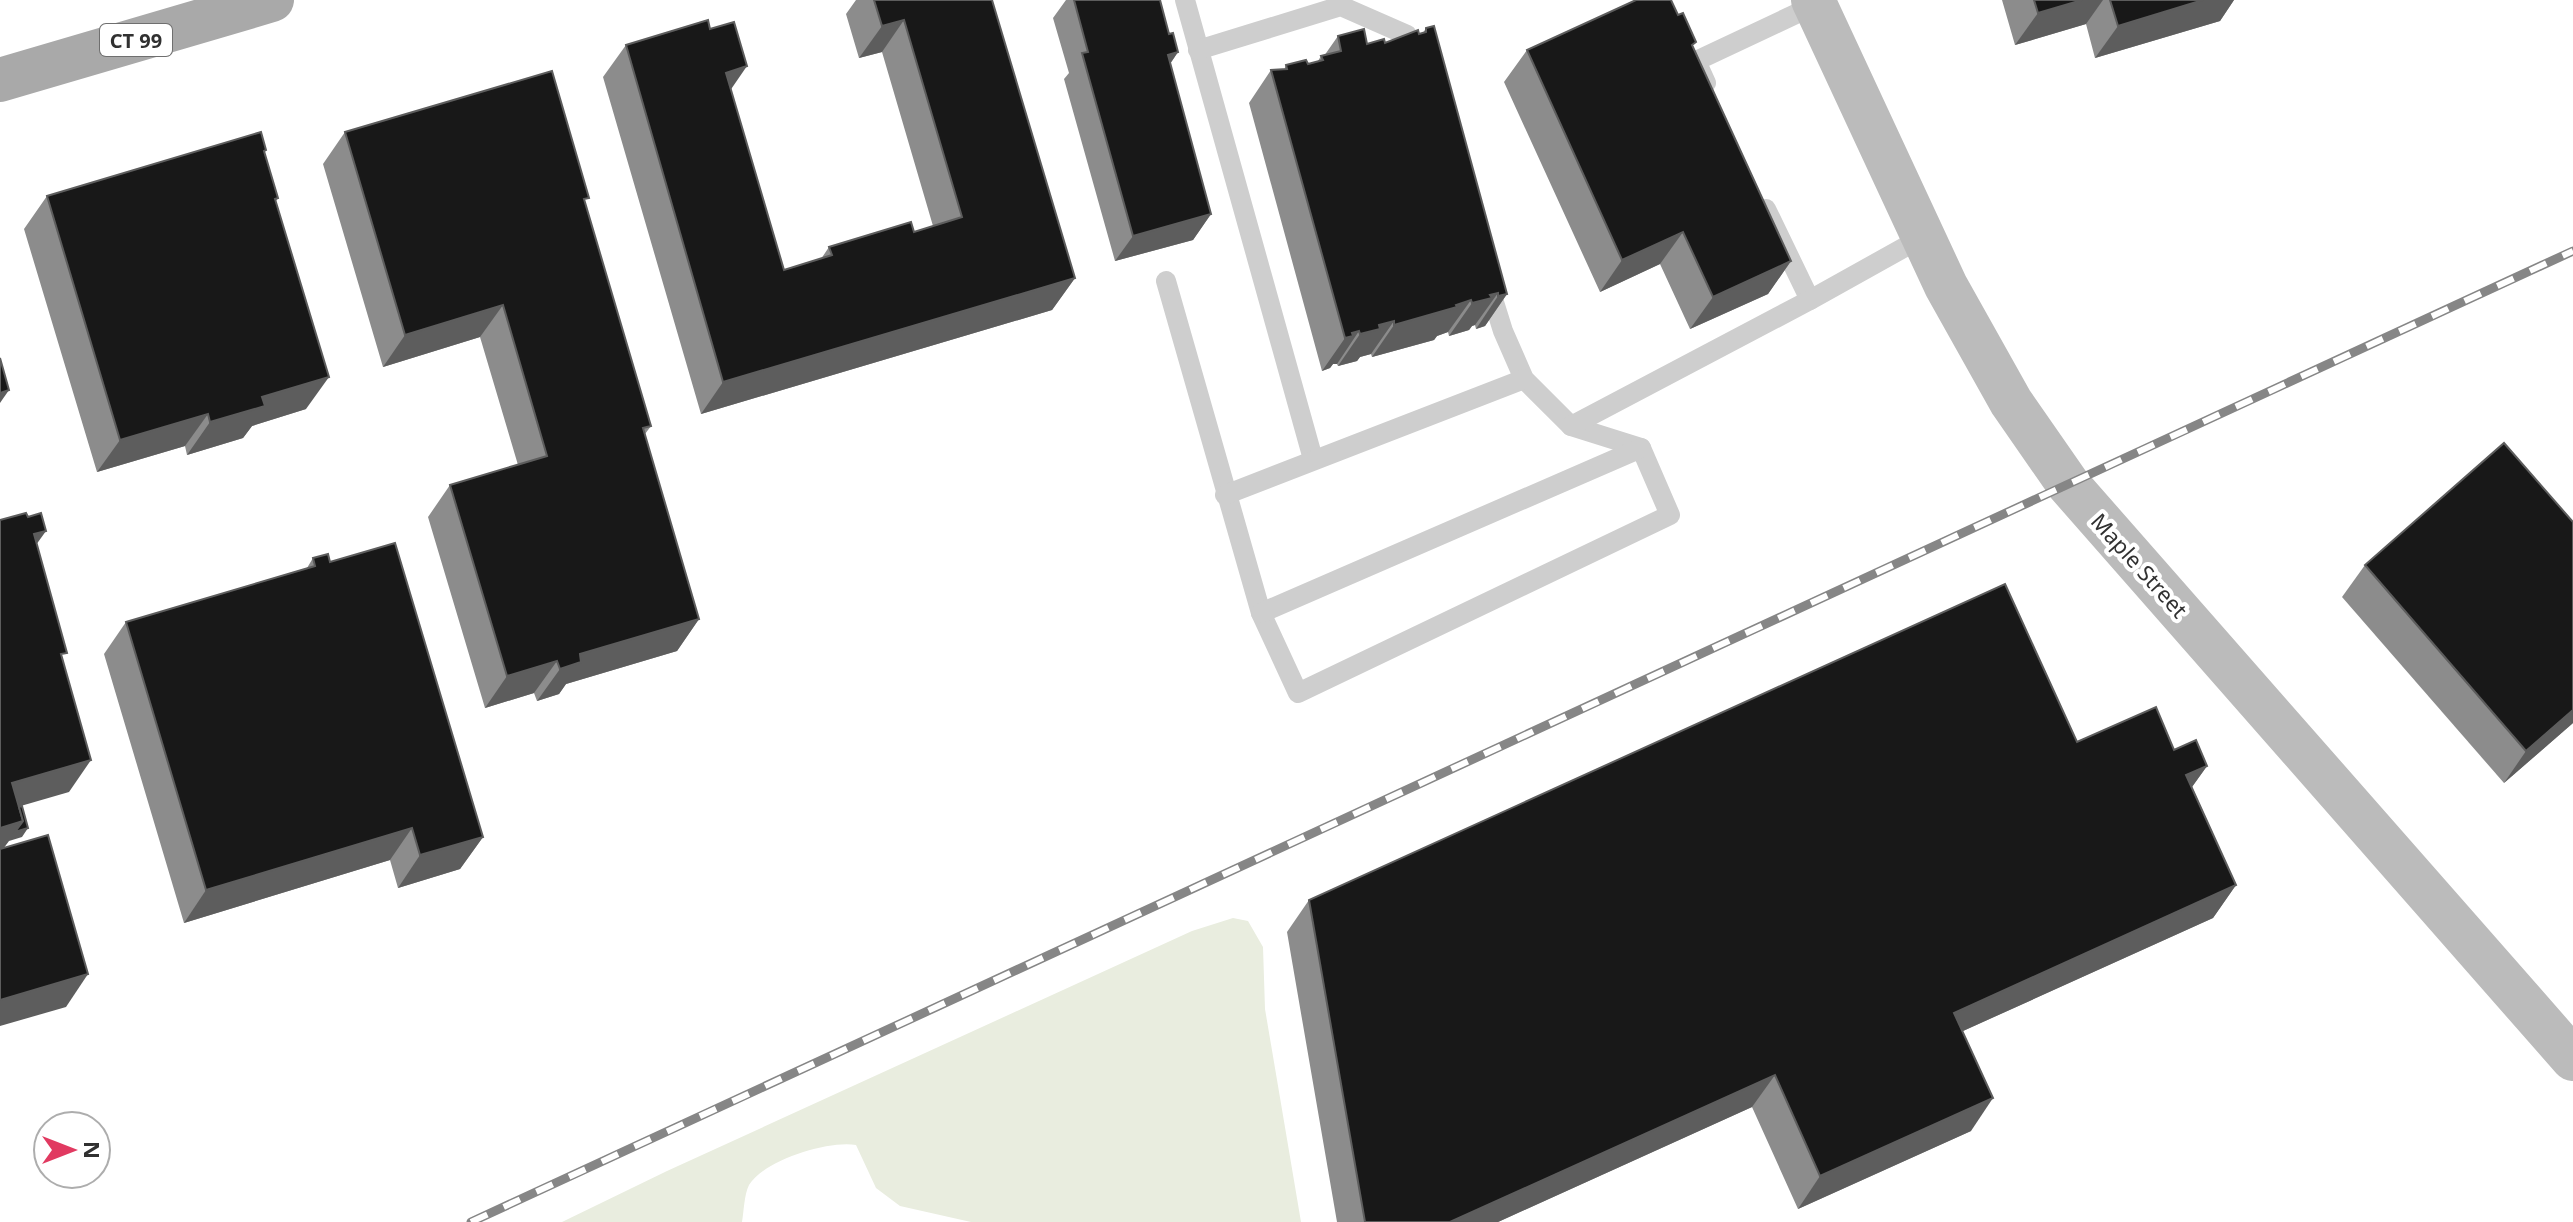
<svg xmlns="http://www.w3.org/2000/svg" width="2573" height="1222" viewBox="0 0 2573 1222" font-family="'Noto Sans',sans-serif">
<rect width="100%" height="100%" fill="#fff"/>
<!-- green -->
<path fill="#e9eddf" d="M 1233,918 L 1248,921 L 1263,947 L 1265,1009 L 1301,1222 L 971,1222 L 900,1206 L 876,1188 L 856,1145 C 829,1140 764,1160 749,1185 C 744,1195 744,1211 742,1222 L 562,1222 L 667,1171 L 1192,931 Z"/>
<g fill="none" stroke-linecap="round" stroke-linejoin="round">
<!-- service -->
<g stroke="#cecece" stroke-width="20">
<path d="M 1185,0 L 1313,459"/>
<path d="M 1198,50 L 1341,6 L 1407,35 L 1419,58"/>
<path d="M 1706,83 L 1696,61 L 1815,5"/>
<path d="M 1766,209 L 1810,300"/>
<path d="M 1166,281 L 1261,613 L 1298,693 L 1670,515 L 1641,448 L 1571,426 L 1524,379 L 1503,331 L 1488,283"/>
<path d="M 1571,426 L 1810,300 L 1923,237"/>
<path d="M 1225,495 L 1524,379"/>
<path d="M 1261,613 L 1641,448"/>
</g>
<!-- secondary -->
<path stroke="#bbb" stroke-width="44" d="M 1813,0 L 1946,286 L 2011,402 L 2068,484 L 2573,1059"/>
<!-- primary -->
<path stroke="#a9a9a9" stroke-width="44" d="M 0,80 L 272,0"/>
<!-- rail casing -->
<g stroke="#868686" stroke-width="9">
<path id="rail" d="M 471,1222 L 2573,251"/>
</g>
<!-- rail -->
<use href="#rail" stroke="#fff" stroke-width="6" stroke-dasharray="18" stroke-linecap="butt"/>
</g>
<!-- wall -->
<g fill="#8c8c8c">
<path d="M 856,0 L 992,0 L 1075,278 L 1052,310 L 701,414 L 603,77 L 626,45 L 710,29 L 731,90 L 784,270 L 821,259 L 829,247 L 914,232 L 933,226 L 882,52 L 859,58 L 846,14 Z"/>
<path d="M 1066,0 L 1160,0 L 1169,34 L 1178,52 L 1170,64 L 1211,214 L 1193,240 L 1115,261 L 1064,79 L 1069,73 L 1053,18 Z"/>
<path d="M 2002,0 L 2234,0 L 2220,21 L 2095,58 L 2086,24 L 2015,45 Z"/>
<path d="M 1426,28 L 1507,294 L 1485,326 L 1476,329 L 1475,325 L 1472,326 L 1469,330 L 1449,336 L 1448,332 L 1437,336 L 1434,340 L 1372,357 L 1371,354 L 1360,357 L 1357,361 L 1338,366 L 1337,364 L 1333,364 L 1330,368 L 1322,371 L 1249,103 L 1271,70 L 1284,70 L 1286,65 L 1308,64 L 1318,61 L 1321,56 L 1324,56 L 1338,36 L 1367,44 L 1385,43 L 1423,33 Z"/>
<path d="M 1693,47 L 1791,261 L 1768,294 L 1690,329 L 1660,264 L 1600,292 L 1504,82 L 1527,50 Z"/>
<path d="M 345,132 L 585,202 L 651,426 L 645,434 L 699,619 L 677,651 L 566,684 L 559,694 L 537,701 L 534,693 L 485,708 L 428,517 L 450,485 L 518,465 L 480,337 L 383,367 L 323,164 Z"/>
<path d="M 266,150 L 264,152 L 278,198 L 276,201 L 306,409 L 252,426 L 243,438 L 187,455 L 185,446 L 97,472 L 24,229 L 47,196 Z"/>
<path d="M 313,558 L 330,562 L 483,837 L 460,869 L 398,888 L 390,860 L 184,923 L 104,654 L 126,622 L 307,568 Z"/>
<path d="M 2365,565 L 2573,723 L 2504,783 L 2342,597 Z"/>
<path d="M 2077,742 L 2174,750 L 2207,766 L 2192,787 L 2236,885 L 2213,918 L 1963,1031 L 1971,1131 L 1798,1209 L 1752,1107 L 1498,1222 L 1337,1222 L 1287,932 L 1309,900 Z"/>
</g>
<!-- shaded-wall -->
<g fill="#5d5d5d">
<path d="M 2082,0 L 2103,0 L 2086,24 L 2015,45 L 2038,13 Z"/>
<path d="M 2203,0 L 2234,0 L 2220,21 L 2095,58 L 2118,26 Z"/>
<path d="M 904,20 L 882,52 L 859,58 L 882,26 Z"/>
<path d="M 1178,52 L 1161,77 L 1168,55 Z"/>
<path d="M 747,66 L 725,98 L 726,73 Z"/>
<path d="M 1211,214 L 1193,240 L 1115,261 L 1133,236 Z"/>
<path d="M 1683,232 L 1660,264 L 1600,292 L 1622,260 Z"/>
<path d="M 1791,261 L 1768,294 L 1690,329 L 1713,297 Z"/>
<path d="M 1075,278 L 1052,310 L 701,414 L 723,382 Z"/>
<path d="M 1498,293 L 1475,325 L 1472,326 L 1469,330 L 1449,336 L 1472,303 Z"/>
<path d="M 1507,294 L 1485,326 L 1476,329 L 1498,296 Z"/>
<path d="M 1471,300 L 1448,332 L 1437,336 L 1434,340 L 1372,357 L 1394,325 Z"/>
<path d="M 503,305 L 480,337 L 383,367 L 405,335 Z"/>
<path d="M 1394,321 L 1371,354 L 1360,357 L 1357,361 L 1338,366 L 1360,334 L 1379,325 Z"/>
<path d="M 1359,331 L 1337,364 L 1333,364 L 1330,368 L 1322,371 L 1345,338 L 1352,333 Z"/>
<path d="M 329,377 L 306,409 L 252,426 L 243,438 L 187,455 L 210,422 L 262,397 Z"/>
<path d="M 9,390 L 0,403 L 0,393 Z"/>
<path d="M 208,414 L 185,446 L 97,472 L 120,440 Z"/>
<path d="M 46,531 L 23,563 L 34,534 Z"/>
<path d="M 699,619 L 677,651 L 566,684 L 559,694 L 537,701 L 560,669 L 580,654 Z"/>
<path d="M 557,661 L 534,693 L 485,708 L 507,676 Z"/>
<path d="M 2573,710 L 2573,723 L 2504,783 L 2526,751 Z"/>
<path d="M 91,760 L 69,792 L 0,812 L 12,783 Z"/>
<path d="M 2207,766 L 2184,798 L 2186,775 Z"/>
<path d="M 23,821 L 28,828 L 22,837 L 9,841 L 0,853 L 0,828 Z"/>
<path d="M 412,828 L 390,860 L 184,923 L 206,890 Z"/>
<path d="M 483,837 L 460,869 L 398,888 L 420,855 Z"/>
<path d="M 2236,885 L 2213,918 L 1932,1045 L 1954,1013 Z"/>
<path d="M 88,974 L 66,1007 L 0,1026 L 0,1000 Z"/>
<path d="M 1775,1075 L 1752,1107 L 1498,1222 L 1450,1222 Z"/>
<path d="M 1993,1098 L 1971,1131 L 1798,1209 L 1820,1176 Z"/>
</g>
<!-- building -->
<g fill="#181818" stroke="#5d5d5d" stroke-width="2">
<path d="M 874,0 L 992,0 L 1075,278 L 723,382 L 626,45 L 708,20 L 710,29 L 734,22 L 747,66 L 726,73 L 784,270 L 832,255 L 829,247 L 911,222 L 914,232 L 962,217 L 904,20 L 882,26 Z"/>
<path d="M 1074,0 L 1160,0 L 1169,34 L 1173,33 L 1178,52 L 1168,55 L 1211,214 L 1133,236 L 1082,53 L 1088,52 Z"/>
<path d="M 1636,0 L 1671,0 L 1678,15 L 1683,13 L 1696,42 L 1692,45 L 1791,261 L 1713,297 L 1683,232 L 1622,260 L 1527,50 Z"/>
<path d="M 2034,0 L 2082,0 L 2038,13 Z"/>
<path d="M 2110,0 L 2203,0 L 2118,26 Z"/>
<path d="M 1434,26 L 1507,294 L 1498,296 L 1498,293 L 1490,295 L 1492,298 L 1472,303 L 1471,300 L 1456,305 L 1457,307 L 1394,325 L 1394,321 L 1379,325 L 1380,329 L 1360,334 L 1359,331 L 1352,333 L 1353,336 L 1345,338 L 1271,70 L 1287,69 L 1286,65 L 1306,60 L 1308,64 L 1323,60 L 1321,56 L 1341,51 L 1338,36 L 1364,29 L 1367,44 L 1384,39 L 1385,43 L 1418,30 L 1419,34 L 1426,32 L 1426,28 Z"/>
<path d="M 552,71 L 589,198 L 584,199 L 651,426 L 643,428 L 699,619 L 580,654 L 581,662 L 560,669 L 557,661 L 507,676 L 450,485 L 547,456 L 503,305 L 405,335 L 345,132 Z"/>
<path d="M 261,132 L 266,150 L 264,151 L 278,198 L 275,199 L 329,377 L 262,397 L 265,406 L 210,422 L 208,414 L 120,440 L 47,196 Z"/>
<path d="M 0,358 L 9,390 L 0,393 Z"/>
<path d="M 2504,443 L 2573,522 L 2573,710 L 2526,751 L 2365,565 Z"/>
<path d="M 26,513 L 28,517 L 41,513 L 46,531 L 34,534 L 67,653 L 61,654 L 91,760 L 12,783 L 23,821 L 0,828 L 0,520 Z"/>
<path d="M 395,543 L 483,837 L 420,855 L 412,828 L 206,890 L 126,622 L 315,566 L 313,558 L 328,554 L 330,562 Z"/>
<path d="M 2005,584 L 2077,742 L 2156,707 L 2174,750 L 2196,740 L 2207,766 L 2186,775 L 2236,885 L 1954,1013 L 1993,1098 L 1820,1176 L 1775,1075 L 1450,1222 L 1365,1222 L 1309,900 Z"/>
<path d="M 22,806 L 28,828 L 15,832 L 23,821 L 19,807 Z"/>
<path d="M 48,835 L 88,974 L 0,1000 L 0,849 Z"/>
</g>
<g text-anchor="middle" dominant-baseline="central" stroke-width="8" stroke-linejoin="round" paint-order="stroke">
<!-- shield labels -->
<rect fill="#fff" stroke="#6f6f6f" stroke-width="2" x="100" y="24" width="72" height="32" rx="6"/>
<g font-size="20" font-weight="bold" fill="#313131">
<text x="136" y="40">CT 99</text>
</g>
<!-- street labels -->
<g font-size="22" fill="#313131" stroke="#fff">
<text transform="translate(2140 565) rotate(48)">Maple Street</text>
</g>
</g>
<!-- north arrow -->
<g transform="translate(72 1150) rotate(90)"><circle r="38" fill="#ffffff" stroke="#adadad" stroke-width="2"/>
<path d="M0-6L14 30L0 20L-14 30Z" fill="#e13a61"/>
<text y="-12" font-size="22" font-weight="bold" text-anchor="middle" fill="#313131">N</text>
</g>
</svg>
